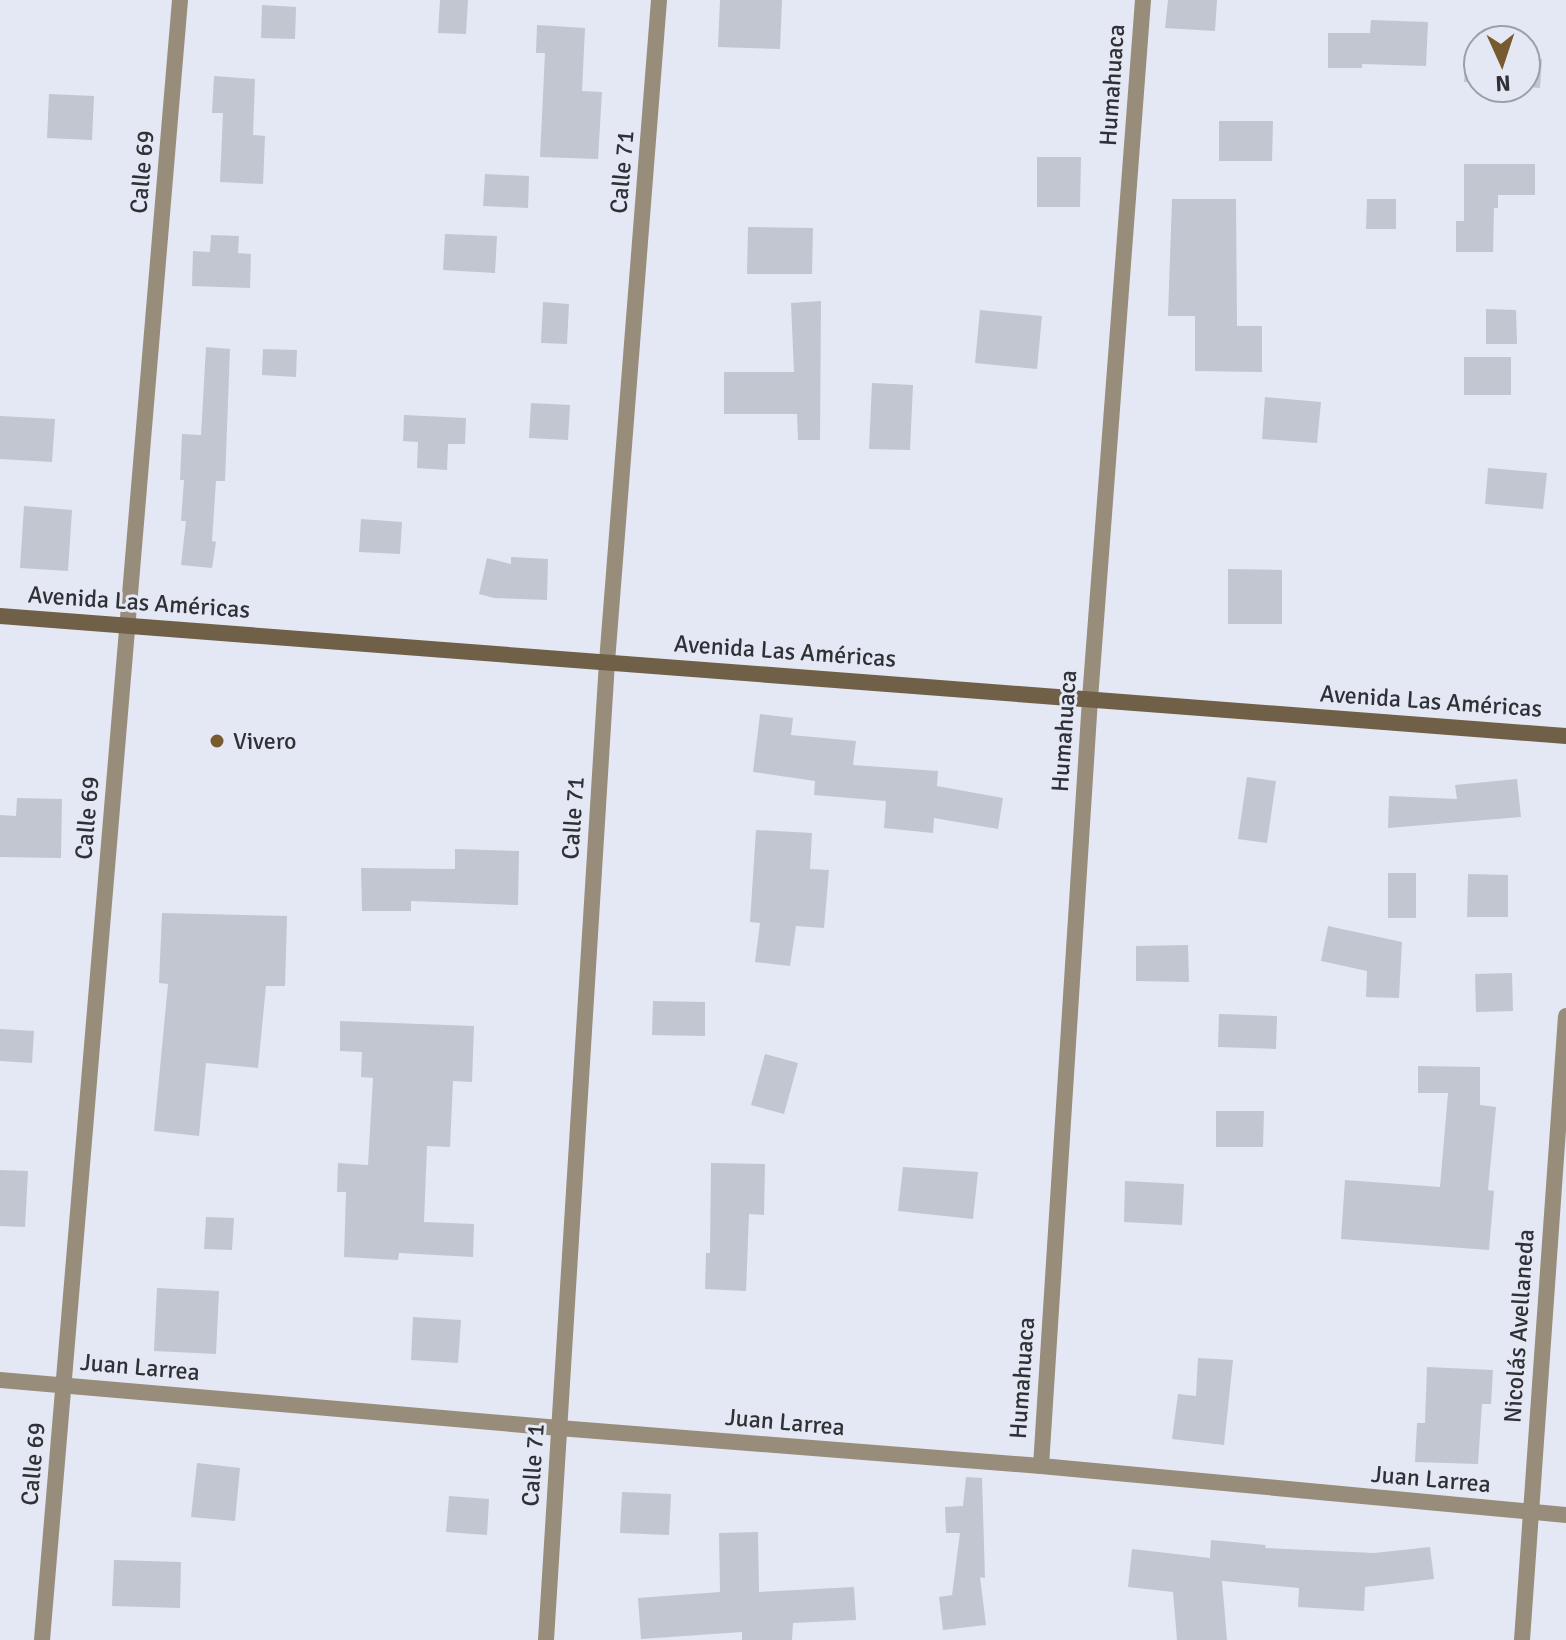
<svg xmlns="http://www.w3.org/2000/svg" width="1566" height="1640" viewBox="0 0 1566 1640" font-family="Signika,sans-serif">
<rect width="100%" height="100%" fill="#e4e8f4"/>
<!-- building -->
<g fill="#c2c6d1">
<path d="M 440,0 L 468,0 L 466,34 L 438,33 Z"/>
<path d="M 720,0 L 782,0 L 780,49 L 718,47 Z"/>
<path d="M 1168,0 L 1217,0 L 1215,31 L 1165,28 Z"/>
<path d="M 262,5 L 296,7 L 295,39 L 261,38 Z"/>
<path d="M 1371,20 L 1428,22 L 1426,66 L 1362,64 L 1362,68 L 1328,68 L 1328,33 L 1370,33 Z"/>
<path d="M 537,25 L 585,28 L 582,91 L 602,92 L 598,159 L 540,157 L 545,53 L 536,53 Z"/>
<path d="M 1466,53 L 1478,54 L 1478,83 L 1464,82 Z"/>
<path d="M 1526,58 L 1542,59 L 1540,88 L 1526,87 Z"/>
<path d="M 214,76 L 255,79 L 253,135 L 265,136 L 263,184 L 220,182 L 223,113 L 212,113 Z"/>
<path d="M 49,94 L 94,96 L 92,140 L 47,138 Z"/>
<path d="M 1219,121 L 1273,121 L 1272,161 L 1219,161 Z"/>
<path d="M 1037,157 L 1081,157 L 1080,207 L 1037,207 Z"/>
<path d="M 1464,164 L 1535,164 L 1535,195 L 1498,195 L 1498,208 L 1494,208 L 1493,252 L 1456,252 L 1456,221 L 1464,221 Z"/>
<path d="M 485,174 L 529,176 L 528,208 L 483,206 Z"/>
<path d="M 1172,199 L 1236,199 L 1237,326 L 1262,326 L 1262,372 L 1195,371 L 1195,316 L 1168,316 Z"/>
<path d="M 1367,199 L 1396,199 L 1396,229 L 1366,229 Z"/>
<path d="M 748,227 L 813,228 L 812,274 L 747,274 Z"/>
<path d="M 445,234 L 497,236 L 495,273 L 443,270 Z"/>
<path d="M 211,235 L 239,236 L 238,253 L 251,254 L 250,288 L 192,286 L 193,251 L 210,252 Z"/>
<path d="M 821,301 L 820,440 L 798,440 L 797,414 L 724,414 L 724,372 L 794,372 L 791,303 Z"/>
<path d="M 543,302 L 569,304 L 567,344 L 541,343 Z"/>
<path d="M 1486,309 L 1516,310 L 1517,344 L 1486,344 Z"/>
<path d="M 980,310 L 1042,316 L 1037,369 L 975,363 Z"/>
<path d="M 206,347 L 230,349 L 225,481 L 216,481 L 212,541 L 216,542 L 212,568 L 181,565 L 186,521 L 181,521 L 184,480 L 180,480 L 182,434 L 201,435 Z"/>
<path d="M 263,349 L 297,350 L 296,377 L 262,375 Z"/>
<rect x="1464" y="357" width="47" height="38"/>
<path d="M 872,383 L 913,385 L 910,450 L 869,449 Z"/>
<path d="M 1265,397 L 1321,402 L 1317,443 L 1262,439 Z"/>
<path d="M 531,403 L 570,405 L 568,440 L 529,438 Z"/>
<path d="M 404,415 L 466,418 L 465,444 L 448,444 L 447,470 L 417,468 L 418,442 L 403,441 Z"/>
<path d="M 0,416 L 55,419 L 52,462 L 0,459 Z"/>
<path d="M 1488,468 L 1547,473 L 1543,509 L 1485,504 Z"/>
<path d="M 24,506 L 72,510 L 68,571 L 20,568 Z"/>
<path d="M 361,519 L 402,522 L 400,554 L 359,552 Z"/>
<path d="M 511,557 L 548,559 L 547,600 L 494,598 L 479,594 L 487,558 L 511,564 Z"/>
<path d="M 1228,569 L 1282,570 L 1282,624 L 1228,624 Z"/>
<path d="M 760,714 L 793,718 L 791,735 L 856,741 L 853,765 L 938,771 L 937,786 L 1003,798 L 998,829 L 934,818 L 933,833 L 884,828 L 886,801 L 814,795 L 815,781 L 753,772 Z"/>
<path d="M 1247,777 L 1276,781 L 1267,843 L 1238,839 Z"/>
<path d="M 1517,779 L 1521,817 L 1388,828 L 1389,796 L 1457,799 L 1455,785 Z"/>
<path d="M 17,798 L 62,799 L 61,858 L 0,857 L 0,815 L 16,816 Z"/>
<path d="M 756,830 L 812,833 L 810,869 L 829,870 L 824,928 L 796,926 L 790,966 L 755,962 L 760,923 L 750,922 Z"/>
<path d="M 455,849 L 519,851 L 518,905 L 411,901 L 411,911 L 362,911 L 361,868 L 455,869 Z"/>
<rect x="1388" y="873" width="28" height="45"/>
<path d="M 1468,874 L 1508,875 L 1508,917 L 1467,917 Z"/>
<path d="M 162,913 L 287,916 L 285,986 L 266,986 L 258,1068 L 206,1063 L 199,1136 L 154,1131 L 168,984 L 159,983 Z"/>
<path d="M 1328,926 L 1402,942 L 1399,998 L 1366,997 L 1367,971 L 1321,961 Z"/>
<path d="M 1188,945 L 1189,982 L 1136,981 L 1136,946 Z"/>
<path d="M 1512,973 L 1513,1011 L 1476,1012 L 1475,974 Z"/>
<path d="M 653,1001 L 705,1002 L 705,1036 L 652,1035 Z"/>
<path d="M 1219,1014 L 1277,1016 L 1276,1049 L 1218,1047 Z"/>
<path d="M 340,1021 L 474,1026 L 472,1082 L 453,1081 L 450,1147 L 427,1146 L 424,1222 L 474,1224 L 473,1257 L 399,1253 L 398,1260 L 344,1257 L 346,1192 L 337,1192 L 338,1163 L 368,1165 L 373,1078 L 361,1077 L 362,1052 L 340,1051 Z"/>
<path d="M 0,1029 L 34,1031 L 32,1063 L 0,1061 Z"/>
<path d="M 765,1054 L 798,1063 L 784,1114 L 751,1105 Z"/>
<path d="M 1418,1066 L 1480,1067 L 1480,1105 L 1496,1107 L 1488,1190 L 1494,1191 L 1489,1250 L 1341,1239 L 1345,1180 L 1440,1187 L 1448,1093 L 1418,1093 Z"/>
<path d="M 1216,1111 L 1264,1111 L 1263,1147 L 1216,1147 Z"/>
<path d="M 711,1163 L 765,1164 L 764,1215 L 749,1214 L 746,1291 L 705,1289 L 706,1253 L 710,1253 Z"/>
<path d="M 903,1167 L 978,1172 L 973,1219 L 898,1211 Z"/>
<path d="M 0,1170 L 28,1171 L 25,1227 L 0,1226 Z"/>
<path d="M 1125,1181 L 1184,1184 L 1182,1225 L 1124,1222 Z"/>
<path d="M 206,1217 L 234,1218 L 232,1250 L 204,1249 Z"/>
<path d="M 157,1288 L 219,1291 L 216,1354 L 154,1351 Z"/>
<path d="M 413,1317 L 461,1320 L 458,1363 L 411,1360 Z"/>
<path d="M 1198,1358 L 1233,1360 L 1224,1445 L 1172,1439 L 1178,1394 L 1196,1396 Z"/>
<path d="M 1427,1367 L 1493,1370 L 1491,1404 L 1482,1404 L 1478,1464 L 1415,1462 L 1417,1423 L 1425,1423 Z"/>
<path d="M 197,1463 L 240,1468 L 235,1521 L 191,1517 Z"/>
<path d="M 966,1477 L 982,1478 L 985,1578 L 980,1577 L 986,1625 L 943,1630 L 939,1597 L 952,1595 L 960,1533 L 946,1533 L 945,1507 L 963,1506 Z"/>
<path d="M 622,1492 L 671,1494 L 669,1535 L 620,1533 Z"/>
<path d="M 449,1496 L 489,1499 L 487,1535 L 446,1532 Z"/>
<path d="M 758,1532 L 759,1592 L 854,1587 L 856,1620 L 793,1623 L 792,1640 L 742,1640 L 742,1632 L 641,1639 L 638,1598 L 720,1592 L 719,1533 Z"/>
<path d="M 1211,1540 L 1266,1545 L 1265,1548 L 1374,1553 L 1430,1547 L 1434,1579 L 1365,1587 L 1364,1611 L 1298,1607 L 1299,1588 L 1222,1581 L 1227,1640 L 1177,1640 L 1173,1592 L 1128,1587 L 1132,1549 L 1210,1558 Z"/>
<path d="M 114,1560 L 181,1562 L 180,1608 L 112,1606 Z"/>
</g>
<g fill="none" stroke-linecap="round" stroke-linejoin="round">
<!-- minor -->
<g stroke="#988c7b" stroke-width="16">
<path d="M 0,1380 L 559,1428 L 1041,1466 L 1566,1515"/>
<path d="M 1041,1466 L 1090,699 L 1143,0"/>
<path d="M 42,1640 L 180,0"/>
<path d="M 546,1640 L 607,662 L 659,0"/>
<path d="M 1522,1640 L 1566,1016"/>
</g>
<!-- secondary -->
<path stroke="#716048" stroke-width="16" d="M 0,616 L 1566,736"/>
</g>
<!-- markers -->
<circle fill="#775a2e" stroke="#e4e8f4" stroke-width="3" cx="217" cy="741" r="8"/>
<g text-anchor="middle" dominant-baseline="central" stroke-width="6" stroke-linejoin="round" paint-order="stroke">
<!-- street labels -->
<g font-size="24" fill="#303136" stroke="#e4e8f4">
<text transform="translate(1112 85) rotate(-86)">Humahuaca</text>
<text transform="translate(142 172) rotate(-85)">Calle 69</text>
<text transform="translate(622 172) rotate(-85)">Calle 71</text>
<text transform="translate(139 602) rotate(4)">Avenida Las Américas</text>
<text transform="translate(785 651) rotate(4)">Avenida Las Américas</text>
<text transform="translate(1431 701) rotate(4)">Avenida Las Américas</text>
<text transform="translate(1064 731) rotate(-86)">Humahuaca</text>
<text transform="translate(87 818) rotate(-85)">Calle 69</text>
<text transform="translate(573 818) rotate(-86)">Calle 71</text>
<text transform="translate(1519 1326) rotate(-86)">Nicolás Avellaneda</text>
<text transform="translate(140 1367) rotate(5)">Juan Larrea</text>
<text transform="translate(1022 1378) rotate(-86)">Humahuaca</text>
<text transform="translate(785 1422) rotate(5)">Juan Larrea</text>
<text transform="translate(33 1464) rotate(-85)">Calle 69</text>
<text transform="translate(533 1465) rotate(-86)">Calle 71</text>
<text transform="translate(1431 1479) rotate(5)">Juan Larrea</text>
</g>
<!-- poi labels -->
<g font-size="24" fill="#303136" stroke="#e4e8f4" text-anchor="start">
<text x="233" y="741">Vivero</text>
</g>
</g>
<!-- north arrow -->
<g transform="translate(1502 64) rotate(177)"><circle r="38" fill="#e4e8f4" stroke="#9c9fa8" stroke-width="2"/>
<path d="M0-6L14 30L0 20L-14 30Z" fill="#775a2e"/>
<text y="-12" font-size="22" font-weight="bold" text-anchor="middle" fill="#303136">N</text>
</g>
</svg>
